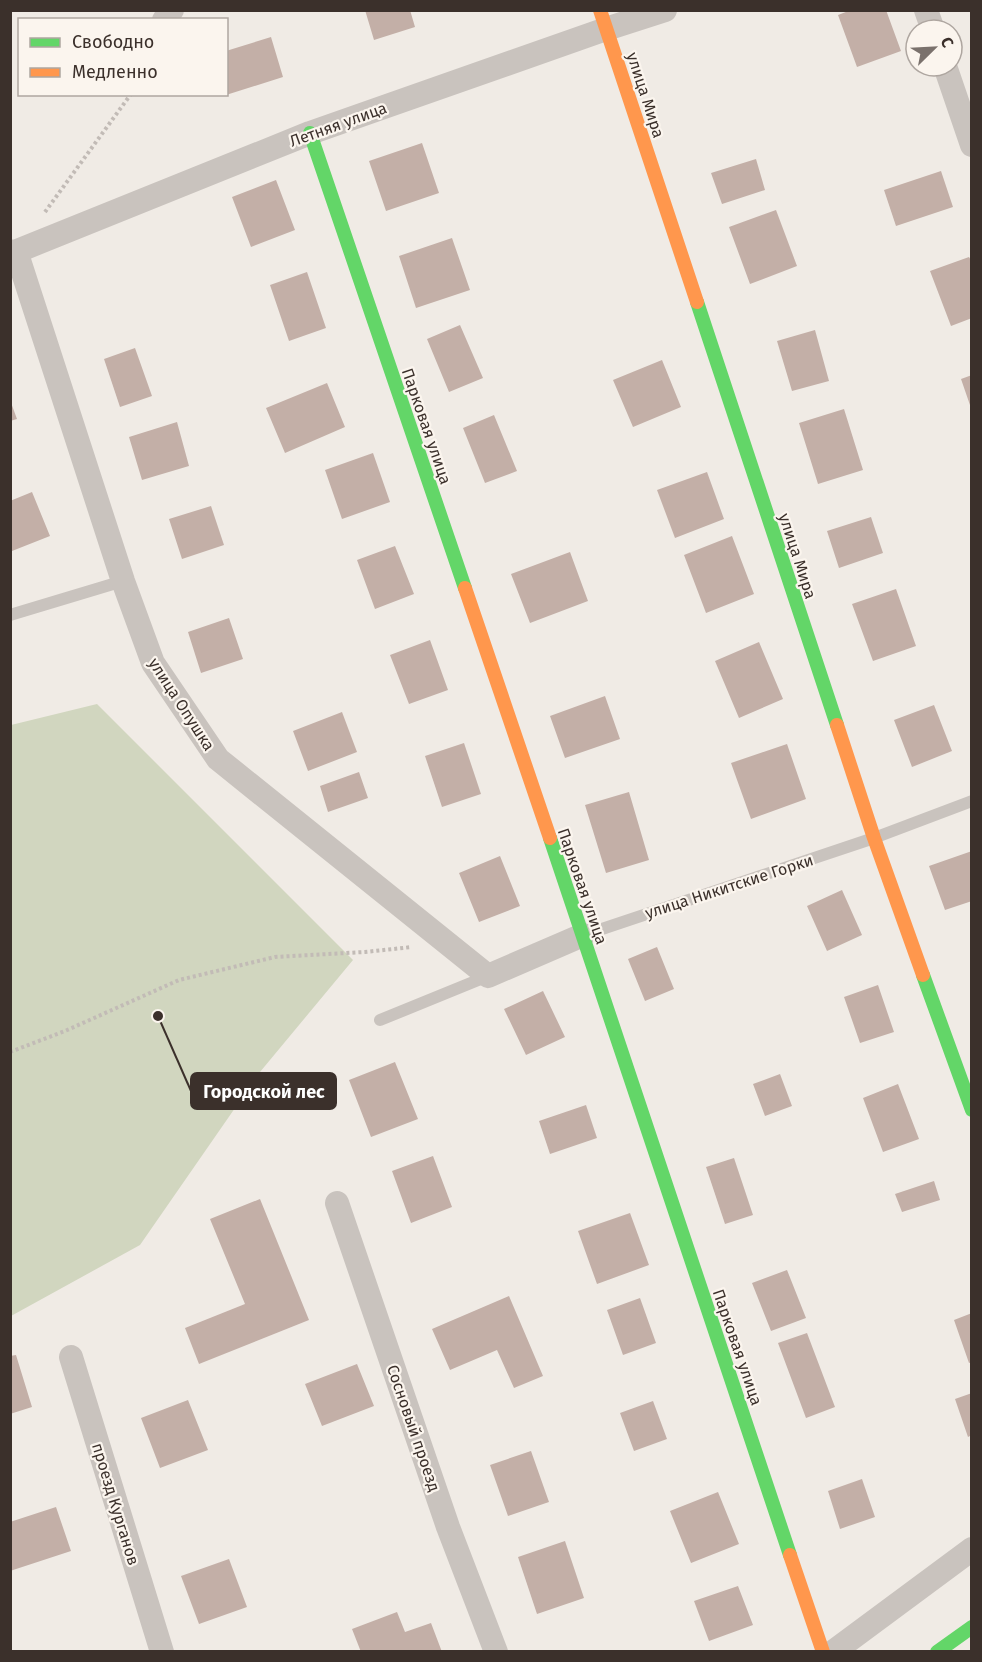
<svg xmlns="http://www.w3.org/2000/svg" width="982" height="1662" viewBox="0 0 982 1662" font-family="'Fira Sans',sans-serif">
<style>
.green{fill:#d1d6bf}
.building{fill:#c3afa7}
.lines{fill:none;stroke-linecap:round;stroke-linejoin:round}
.path{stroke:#c2bbb6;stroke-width:4;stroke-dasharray:3 3;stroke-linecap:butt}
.lane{stroke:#c9c3be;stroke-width:12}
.street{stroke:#c9c3be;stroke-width:24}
.fast{stroke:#63d668;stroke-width:14}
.slow{stroke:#ff974d;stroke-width:14}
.labels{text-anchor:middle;stroke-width:4.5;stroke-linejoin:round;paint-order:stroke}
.street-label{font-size:16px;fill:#3b302b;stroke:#fbf5ee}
.leader{fill:none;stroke:#3b302b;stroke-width:2}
.callout-dot{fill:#3b302b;stroke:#fbf5ee;stroke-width:2}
.callout{fill:#3b302b;stroke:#3b302b;stroke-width:2}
.callout-label{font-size:18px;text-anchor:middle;font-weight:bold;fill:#fff}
</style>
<rect width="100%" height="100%" fill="#f0ebe5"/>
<path class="green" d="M97 704 353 960 260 1072 140 1245 11 1316V725Z"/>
<path class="building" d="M365 10H410L415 27 374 40Z
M851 10H886L901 51 857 67 838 15Z
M271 37 283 77 226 95V51Z
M422 143 439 193 386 211 369 161Z
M756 159 765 190 722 204 711 173Z
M941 171 953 207 896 226 884 190Z
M276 180 295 230 251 247 232 197Z
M776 210 797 266 750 284 729 227Z
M452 238 470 290 416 308 399 256Z
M969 257 972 262V318L951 326 930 271Z
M307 272 326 328 289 341 270 285Z
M460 325 483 378 449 392 427 339Z
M815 330 829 381 792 391 777 341Z
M135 348 152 396 120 407 104 359Z
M662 360 681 407 633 427 613 380Z
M972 375V408H971L961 379Z
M327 383 345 427 285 453 266 408Z
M10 400 17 419 10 421Z
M844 409 863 470 818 484 799 423Z
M494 415 517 471 485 483 463 428Z
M177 422 189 466 142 480 129 437Z
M373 453 390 502 342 519 325 470Z
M707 472 724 519 675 538 657 490Z
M32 492 50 536 12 551 10 546V501Z
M211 506 224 545 182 559 169 519Z
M871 517 883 553 839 568 827 531Z
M732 536 754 594 706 613 684 555Z
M395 546 414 594 375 609 357 560Z
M570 552 588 601 530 623 511 574Z
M896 589 916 646 873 661 852 604Z
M229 618 243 659 201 673 188 632Z
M430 640 448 690 409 704 390 655Z
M759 642 783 699 739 718 715 661Z
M605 696 620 739 565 758 550 716Z
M934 705 952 751 912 767 894 720Z
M342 712 357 752 308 771 293 731Z
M464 743 481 794 442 807 425 756Z
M787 744 806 799 751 819 731 763Z
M359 772 368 798 328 812 320 786Z
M629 792 649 860 606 873 585 805Z
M972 851V901L945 910 929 866Z
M500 856 520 906 479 922 459 873Z
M842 890 862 935 827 951 807 906Z
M657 947 674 989 645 1001 628 959Z
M878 985 894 1032 860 1043 844 997Z
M543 991 565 1037 526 1055 504 1009Z
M395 1062 418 1119 371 1137 349 1080Z
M780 1074 792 1106 765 1116 753 1084Z
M898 1084 919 1139 883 1152 863 1098Z
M586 1105 597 1138 550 1154 539 1121Z
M433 1156 452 1207 411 1223 392 1171Z
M734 1158 753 1215 725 1224 706 1167Z
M934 1181 940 1200 902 1212 895 1194Z
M260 1199 309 1320 199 1364 185 1328 245 1304 210 1219Z
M630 1213 649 1265 597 1284 578 1231Z
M787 1270 806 1318 771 1331 752 1283Z
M509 1296 543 1376 514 1388 497 1350 450 1370 432 1329Z
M640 1298 656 1343 623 1355 607 1310Z
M972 1313V1362L969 1363 954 1320Z
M807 1333 835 1407 806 1418 778 1343Z
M16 1355 32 1407 10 1414V1356Z
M357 1364 374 1406 322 1426 305 1384Z
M972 1393V1435L968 1437 955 1399Z
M188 1400 208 1450 160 1468 141 1418Z
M653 1401 667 1439 634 1451 620 1413Z
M531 1451 549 1502 508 1516 490 1465Z
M862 1479 875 1517 840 1529 828 1491Z
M718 1492 739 1544 691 1563 670 1511Z
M56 1507 71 1551 10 1571V1522Z
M565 1541 584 1598 537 1614 518 1557Z
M229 1559 247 1607 199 1624 181 1576Z
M738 1586 753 1625 709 1641 694 1601Z
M397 1612 405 1632 431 1623 442 1652H361L352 1629Z"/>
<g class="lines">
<path class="path" d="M45 212 131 94
M10 1052 65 1031 179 980 275 957 365 952 412 947"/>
<path class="lane" d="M10 615 123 581
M584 935 874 838 972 801
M380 1020 488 976"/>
<path class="street" d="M926 10 933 30
M164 20 172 10
M945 66 972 145
M16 251 123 581 153 663 218 759 488 976 583 935
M10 254 310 133 606 29 665 10
M337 1203 448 1527 496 1652
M71 1357 162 1652
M833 1652 972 1549"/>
<path class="fast" d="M310 133 465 588
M697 302 837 725
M550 838 790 1555
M923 975 972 1110
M937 1652 972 1627"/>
<path class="slow" d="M600 10 697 302
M465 588 550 838
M837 725 874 838 923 975
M790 1555 823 1652"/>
</g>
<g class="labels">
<g class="street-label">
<text transform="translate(646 95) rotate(72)" y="6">улица Мира</text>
<text transform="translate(338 124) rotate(-20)" y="6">Летняя улица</text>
<text transform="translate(427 426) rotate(71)" y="6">Парковая улица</text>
<text transform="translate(798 556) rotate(72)" y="6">улица Мира</text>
<text transform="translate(182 704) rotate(57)" y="6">улица Опушка</text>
<text transform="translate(583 886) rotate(71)" y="6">Парковая улица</text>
<text transform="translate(729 886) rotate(-18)" y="6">улица Никитские Горки</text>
<text transform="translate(738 1347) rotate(71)" y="6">Парковая улица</text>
<text transform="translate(414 1428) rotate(71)" y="6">Сосновый проезд</text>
<text transform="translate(116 1504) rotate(73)" y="6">проезд Курганов</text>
</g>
</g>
<path class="leader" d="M158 1016L191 1091"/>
<circle class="callout-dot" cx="158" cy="1016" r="6"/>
<rect class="callout" x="191" y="1073" width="145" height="36" rx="6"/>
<g class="callout-label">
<text x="264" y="1098">Городской лес</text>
</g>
<rect width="982" height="1662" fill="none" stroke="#3b302b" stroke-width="24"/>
<rect x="18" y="18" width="210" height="78" fill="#fbf5ee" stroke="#aea6a0" stroke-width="1.5"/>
<rect x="30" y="38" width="30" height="9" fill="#63d668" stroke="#aea6a0" stroke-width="1.5"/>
<text x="72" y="48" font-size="18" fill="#3b302b">Свободно</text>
<rect x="30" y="68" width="30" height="9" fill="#ff974d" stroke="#aea6a0" stroke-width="1.5"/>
<text x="72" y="78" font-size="18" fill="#3b302b">Медленно</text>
<g transform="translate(934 48) rotate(66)"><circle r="28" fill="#fbf5ee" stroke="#aea6a0" stroke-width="1.5"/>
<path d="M0-4.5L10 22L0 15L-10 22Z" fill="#7a716c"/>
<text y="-9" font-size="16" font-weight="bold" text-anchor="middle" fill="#3b302b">С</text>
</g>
</svg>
